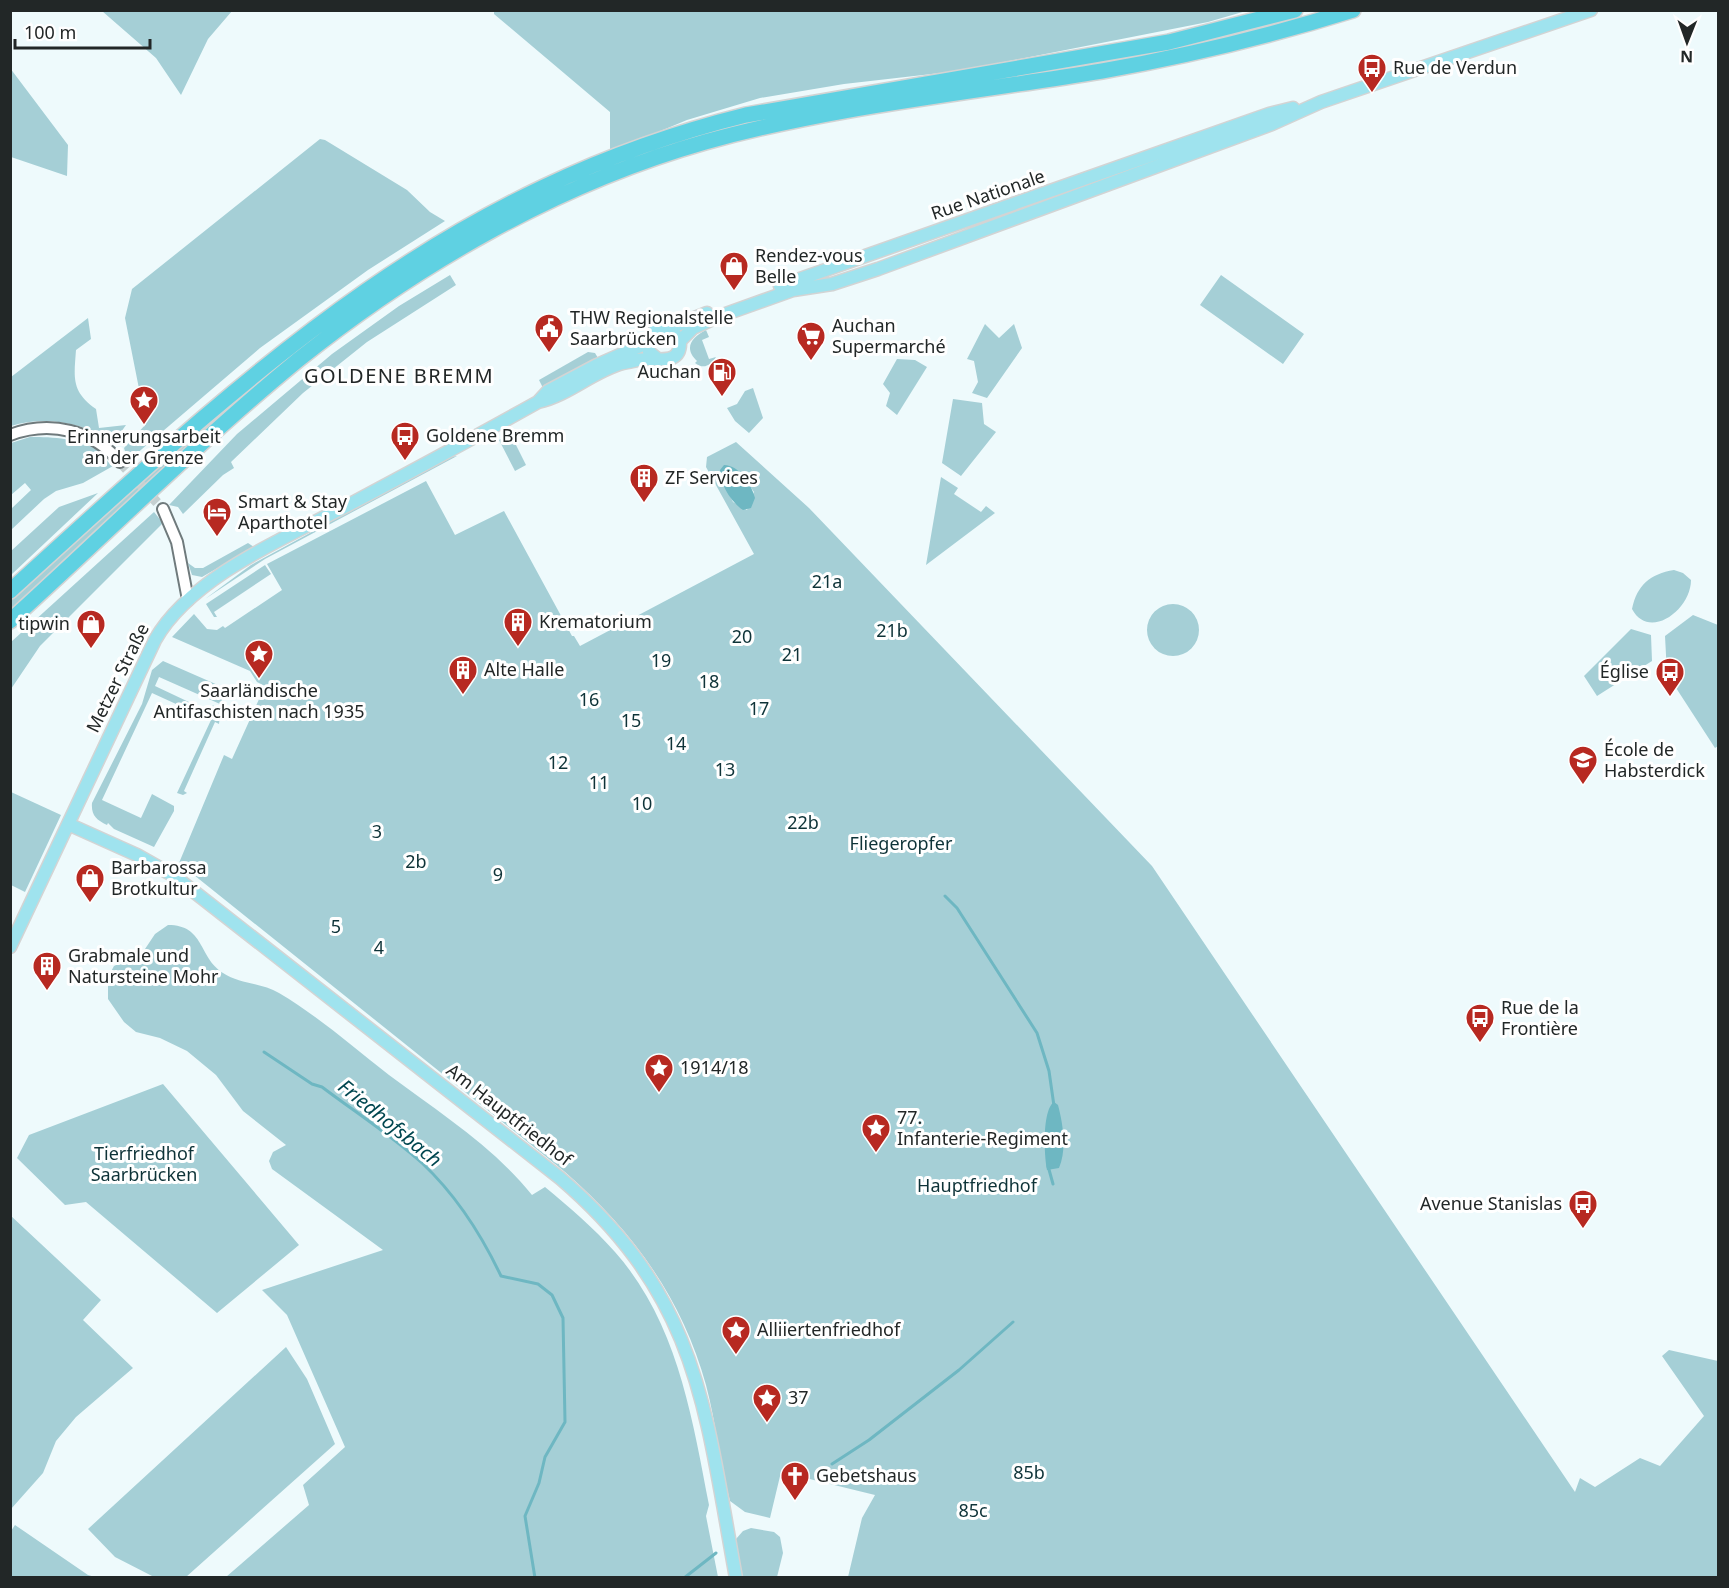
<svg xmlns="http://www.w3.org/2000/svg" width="1729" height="1588" viewBox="0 0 1729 1588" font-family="'Noto Sans',sans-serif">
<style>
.green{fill:#a5cfd6;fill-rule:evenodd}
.water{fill:#6eb7c2}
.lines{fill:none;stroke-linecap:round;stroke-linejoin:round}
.stream{stroke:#6eb7c2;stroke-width:3}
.minor-tunnel{stroke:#c5d0d1;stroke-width:10;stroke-dasharray:10 5;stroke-linecap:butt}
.minor-casing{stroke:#6f7a7c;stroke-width:14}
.major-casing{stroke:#d3d4d4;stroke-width:15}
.highway-casing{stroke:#d3d4d4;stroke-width:18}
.minor{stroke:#fff;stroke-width:10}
.major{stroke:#9fe3ee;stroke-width:12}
.highway{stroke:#5fd1e2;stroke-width:15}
.labels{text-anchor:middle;stroke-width:6;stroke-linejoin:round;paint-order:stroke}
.poi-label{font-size:18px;fill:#222727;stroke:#fff;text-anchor:start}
.street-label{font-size:18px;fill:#222727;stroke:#fff}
.park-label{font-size:18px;fill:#0e3338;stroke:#fff}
.neighbourhood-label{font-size:20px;letter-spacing:1.5px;fill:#222727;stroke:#fff}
.water-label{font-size:20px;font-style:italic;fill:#004750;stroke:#fff}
</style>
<rect width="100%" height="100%" fill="#eefafc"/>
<path class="green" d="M102 11H232L208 39 181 95 156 58Z
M494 11H1246L1208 22 958 71 844 84 760 98 687 120 610 152V112L494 14Z
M10 68 68 145 67 176 11 157Z
M320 139 325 140 407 190 430 212 445 221 368 270 260 348 135 455 127 458 124 448 146 424 125 318 132 289Z
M450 275 456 285 367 342 303 393 231 462 234 468 223 475 183 514 178 507 169 505 237 434 332 354 399 306Z
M1221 275 1304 334 1283 364 1200 305Z
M361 299 168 463 11 611V599L164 459 262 375Z
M88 318 91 339 76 350C74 378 71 391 96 409L99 428 126 425 114 442C83 423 46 415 11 426V377Z
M985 324 999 338 1014 324 1022 348 987 398 972 393 978 382 974 361 967 359Z
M706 330 709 337 702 340 709 359 716 357C711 365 704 370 695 363L697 361C683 348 692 337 706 330Z
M588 352 595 353 598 358 543 388 539 380Z
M897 359 915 360 927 367 897 415 886 406 890 393 883 384Z
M753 388 763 418 749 433 735 421 727 408 737 404 745 391Z
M953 399 982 403 984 424 996 432 961 476 942 463Z
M516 430 521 437 514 441 526 465 515 471 499 440Z
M30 437C54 437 78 438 99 451 108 457 104 460 113 466L83 483 56 491 44 499 11 530V509L31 490 25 483 11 495V443Z
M736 442 809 508 1152 866 1575 1492 1580 1478 1595 1487 1640 1458 1660 1466 1704 1416 1662 1356 1669 1350 1718 1361V1577H848L862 1518 875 1495 781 1472 770 1518 745 1512 730 1501C720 1463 716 1423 706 1385 682 1298 632 1230 565 1172L179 863 224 755 232 759 265 686 257 682 250 671 172 637 194 614 207 629 217 630 223 626 225 628 282 590 267 564 426 481 455 535 504 511 572 636H574L580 646 754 554 706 467 707 457ZM741 473 754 492 747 510 733 502 720 475Z
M457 456 265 559 205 599 251 565 450 457Z
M941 477 958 488 954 494 981 512 986 506 995 513 926 565Z
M98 493 11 575V551L59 507Z
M154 512 163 523 40 646 11 689V642Z
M248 543 254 547 202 577 192 575 188 563 195 568H203Z
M265 565 271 574 214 612 217 617H214L206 604Z
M1674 570 1683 573 1691 580C1691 610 1649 641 1632 609 1637 585 1650 574 1674 570Z
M1147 630a26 26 0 1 1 52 0a26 26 0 1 1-52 0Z
M1693 615 1718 625V746L1715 748 1667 674 1665 636Z
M1631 629 1651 635 1652 661 1597 696 1584 676Z
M163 661 227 689 220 704 159 677 155 686 210 712 213 705 220 715 219 724 215 722 184 791 187 793 183 795 177 793 211 720 152 693 102 800 141 818 152 794 174 806V811L154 847 114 829 108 823 107 825C96 820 91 815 92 803L142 704 152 670Z
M11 792 61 815 25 892 11 885Z
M168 925C205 925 198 957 223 973 240 984 262 983 279 993 318 1016 353 1047 389 1075 437 1111 494 1147 532 1195L545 1187C569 1207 594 1228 615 1252 677 1322 692 1416 709 1505L706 1516 718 1577H226L309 1505 303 1485 345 1447 287 1315 262 1290 383 1250 272 1169 269 1161 273 1152 286 1145 243 1111 216 1075 187 1051 160 1038 136 1032 124 1022 108 999V977L114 966 143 952 155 934Z
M163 1084 299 1245 217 1313 86 1202 65 1205 17 1158 29 1135Z
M10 1215 101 1300 83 1320 133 1368 76 1417 56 1441 43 1473 11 1509Z
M286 1347 307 1379 335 1444 186 1577H154L115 1557 88 1529Z
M15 1525 88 1575 95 1577H11V1531Z
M751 1528 774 1532 780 1537 783 1553 777 1577H741L736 1539 743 1531Z"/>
<path class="water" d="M724 465C739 465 752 485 755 498L751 508 743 510C731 502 720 484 720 470Z
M1054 1102 1058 1105C1063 1124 1067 1149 1059 1168L1047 1170C1044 1156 1042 1110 1054 1102Z"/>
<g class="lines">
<path class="stream" d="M945 896 957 908 1037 1033 1049 1071 1054 1106
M264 1052 312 1084 322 1087C355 1112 391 1135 422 1163 455 1194 482 1236 501 1276L538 1284 552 1295 563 1318 565 1422 545 1457 539 1483 525 1516 535 1578
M1048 1166 1053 1184
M832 1464 869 1440 959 1370 1013 1322
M684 1578 716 1553"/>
<path class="minor-tunnel" d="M120 462 163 509"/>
<g class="minor-casing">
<path id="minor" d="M10 435C50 420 93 430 120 462
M163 509 177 542 188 600"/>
</g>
<g class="major-casing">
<path id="major" d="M780 286 1269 114 1293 108
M670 328 707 313
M680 341 693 328 720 316 793 290 832 284 878 269 1272 124 1321 102 1591 10
M538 402 548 391 597 365 647 343
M68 824 137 855 174 876 560 1178C699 1297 705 1408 736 1578
M10 947 155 640C192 575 290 536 354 502 416 469 477 436 538 402 569 395 593 371 623 363 631 362 639 359 646 359 662 359 681 364 680 341L670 328 656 329 648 340 649 352 659 360"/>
</g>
<g class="highway-casing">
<path id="highway" d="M10 591C238 384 437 191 746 115L1169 42 1295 10
M10 621C106 534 198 442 298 360 418 264 557 184 705 142 834 106 969 93 1102 71 1187 56 1270 36 1353 10"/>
</g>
<use href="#minor" class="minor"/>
<use href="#major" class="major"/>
<use href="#highway" class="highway"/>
</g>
<defs>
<g id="bus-pin" transform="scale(1.5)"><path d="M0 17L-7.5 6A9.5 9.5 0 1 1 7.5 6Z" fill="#b72921" stroke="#fff"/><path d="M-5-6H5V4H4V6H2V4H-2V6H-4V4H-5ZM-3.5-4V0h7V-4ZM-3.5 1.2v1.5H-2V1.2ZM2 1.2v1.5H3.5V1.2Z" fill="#fff"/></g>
<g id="shop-pin" transform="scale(1.5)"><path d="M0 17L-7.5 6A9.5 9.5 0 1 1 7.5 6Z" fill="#b72921" stroke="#fff"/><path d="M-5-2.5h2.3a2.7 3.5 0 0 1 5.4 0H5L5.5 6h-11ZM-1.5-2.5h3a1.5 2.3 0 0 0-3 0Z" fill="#fff"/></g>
<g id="civic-pin" transform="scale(1.5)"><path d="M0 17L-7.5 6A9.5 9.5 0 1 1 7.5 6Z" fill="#b72921" stroke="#fff"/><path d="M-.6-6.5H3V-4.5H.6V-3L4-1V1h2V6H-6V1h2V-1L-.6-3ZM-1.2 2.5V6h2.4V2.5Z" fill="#fff"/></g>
<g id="supermarket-pin" transform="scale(1.5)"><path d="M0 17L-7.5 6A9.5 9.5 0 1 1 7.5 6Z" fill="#b72921" stroke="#fff"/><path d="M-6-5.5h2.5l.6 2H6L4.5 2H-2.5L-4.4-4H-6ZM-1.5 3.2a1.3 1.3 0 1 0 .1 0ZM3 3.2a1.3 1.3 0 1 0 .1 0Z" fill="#fff"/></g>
<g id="fuel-pin" transform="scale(1.5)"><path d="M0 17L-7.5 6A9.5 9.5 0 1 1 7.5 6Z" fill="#b72921" stroke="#fff"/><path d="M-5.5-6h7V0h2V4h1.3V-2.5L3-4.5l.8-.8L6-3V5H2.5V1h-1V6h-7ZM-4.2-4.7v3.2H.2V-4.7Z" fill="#fff"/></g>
<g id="sight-pin" transform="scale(1.5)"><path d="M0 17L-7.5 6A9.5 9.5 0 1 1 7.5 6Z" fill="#b72921" stroke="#fff"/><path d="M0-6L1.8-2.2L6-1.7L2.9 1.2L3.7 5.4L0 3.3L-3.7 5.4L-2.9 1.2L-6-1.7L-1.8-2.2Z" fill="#fff"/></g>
<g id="building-pin" transform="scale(1.5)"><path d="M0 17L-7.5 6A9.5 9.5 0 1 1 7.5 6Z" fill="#b72921" stroke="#fff"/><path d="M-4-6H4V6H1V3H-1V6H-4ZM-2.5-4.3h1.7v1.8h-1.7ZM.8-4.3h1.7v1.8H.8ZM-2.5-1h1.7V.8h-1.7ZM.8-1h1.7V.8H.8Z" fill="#fff"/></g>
<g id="hotel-pin" transform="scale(1.5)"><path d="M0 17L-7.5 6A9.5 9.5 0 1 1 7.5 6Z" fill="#b72921" stroke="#fff"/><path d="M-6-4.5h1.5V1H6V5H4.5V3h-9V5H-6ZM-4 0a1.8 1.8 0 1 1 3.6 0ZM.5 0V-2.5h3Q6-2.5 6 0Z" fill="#fff"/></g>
<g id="school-pin" transform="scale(1.5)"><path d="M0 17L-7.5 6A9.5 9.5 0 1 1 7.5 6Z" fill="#b72921" stroke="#fff"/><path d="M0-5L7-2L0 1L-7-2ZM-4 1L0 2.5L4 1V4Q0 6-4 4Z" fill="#fff"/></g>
<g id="church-pin" transform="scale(1.5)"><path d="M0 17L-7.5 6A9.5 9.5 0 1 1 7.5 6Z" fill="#b72921" stroke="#fff"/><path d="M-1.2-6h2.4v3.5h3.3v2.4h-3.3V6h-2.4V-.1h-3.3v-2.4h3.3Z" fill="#fff"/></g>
</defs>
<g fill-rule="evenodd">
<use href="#bus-pin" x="1372" y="68"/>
<use href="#shop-pin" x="734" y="266"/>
<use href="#civic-pin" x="549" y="328"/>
<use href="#supermarket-pin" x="811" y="336"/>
<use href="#fuel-pin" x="722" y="372"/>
<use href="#sight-pin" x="144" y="400"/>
<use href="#bus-pin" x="405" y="436"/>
<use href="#building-pin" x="644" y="478"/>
<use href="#hotel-pin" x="217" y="512"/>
<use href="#building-pin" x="518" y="622"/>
<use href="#shop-pin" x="91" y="624"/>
<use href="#sight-pin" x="259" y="654"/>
<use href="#building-pin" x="463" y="670"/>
<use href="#bus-pin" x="1670" y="672"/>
<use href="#school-pin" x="1583" y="760"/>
<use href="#shop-pin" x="90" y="878"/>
<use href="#building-pin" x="47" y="966"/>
<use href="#bus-pin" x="1480" y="1018"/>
<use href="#sight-pin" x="659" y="1068"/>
<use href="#sight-pin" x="876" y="1128"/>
<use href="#bus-pin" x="1583" y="1204"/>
<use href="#sight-pin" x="736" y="1330"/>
<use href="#sight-pin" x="767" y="1398"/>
<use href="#church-pin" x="795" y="1476"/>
</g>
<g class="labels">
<g class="poi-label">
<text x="1393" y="74">Rue de Verdun</text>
<text x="755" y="262">Rendez-vous<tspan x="755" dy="21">Belle</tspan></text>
<text x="570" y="324">THW Regionalstelle<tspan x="570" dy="21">Saarbrücken</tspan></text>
<text x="832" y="332">Auchan<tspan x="832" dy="21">Supermarché</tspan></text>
<text x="701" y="378" text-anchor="end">Auchan</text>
<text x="426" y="442">Goldene Bremm</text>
<text x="144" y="443" text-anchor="middle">Erinnerungsarbeit<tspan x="144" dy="21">an der Grenze</tspan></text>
<text x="665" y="484">ZF Services</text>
<text x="238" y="508">Smart &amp; Stay<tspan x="238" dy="21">Aparthotel</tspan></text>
<text x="539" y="628">Krematorium</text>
<text x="70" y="630" text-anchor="end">tipwin</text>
<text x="484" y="676">Alte Halle</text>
<text x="1649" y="678" text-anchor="end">Église</text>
<text x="259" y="697" text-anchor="middle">Saarländische<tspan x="259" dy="21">Antifaschisten nach 1935</tspan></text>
<text x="1604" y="756">École de<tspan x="1604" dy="21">Habsterdick</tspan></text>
<text x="111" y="874">Barbarossa<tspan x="111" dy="21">Brotkultur</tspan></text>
<text x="68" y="962">Grabmale und<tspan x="68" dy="21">Natursteine Mohr</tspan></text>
<text x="1501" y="1014">Rue de la<tspan x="1501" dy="21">Frontière</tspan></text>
<text x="680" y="1074">1914/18</text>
<text x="897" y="1124">77.<tspan x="897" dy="21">Infanterie-Regiment</tspan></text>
<text x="1562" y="1210" text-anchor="end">Avenue Stanislas</text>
<text x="757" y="1336">Alliiertenfriedhof</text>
<text x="788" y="1404">37</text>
<text x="816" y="1482">Gebetshaus</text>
</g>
<g class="street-label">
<text transform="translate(988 195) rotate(-19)" y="6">Rue Nationale</text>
<text transform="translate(118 678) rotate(-64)" y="6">Metzer Straße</text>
<text transform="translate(509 1115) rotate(38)" y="6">Am Hauptfriedhof</text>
</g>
<g class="park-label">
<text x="827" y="588">21a</text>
<text x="892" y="637">21b</text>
<text x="742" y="643">20</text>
<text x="792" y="661">21</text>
<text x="661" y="667">19</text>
<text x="709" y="688">18</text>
<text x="589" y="706">16</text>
<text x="759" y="715">17</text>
<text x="631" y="727">15</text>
<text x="676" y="750">14</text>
<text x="558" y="769">12</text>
<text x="725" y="776">13</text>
<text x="599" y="789">11</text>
<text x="642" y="810">10</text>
<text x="803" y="829">22b</text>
<text x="377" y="838">3</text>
<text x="901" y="850">Fliegeropfer</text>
<text x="416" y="868">2b</text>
<text x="498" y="881">9</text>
<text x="336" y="933">5</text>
<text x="379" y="954">4</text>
<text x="144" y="1160">Tierfriedhof<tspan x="144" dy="21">Saarbrücken</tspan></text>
<text x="977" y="1192">Hauptfriedhof</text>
<text x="1029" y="1479">85b</text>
<text x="973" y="1517">85c</text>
</g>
<g class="neighbourhood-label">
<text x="399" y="383">GOLDENE BREMM</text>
</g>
<g class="water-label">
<text transform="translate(390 1123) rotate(39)" y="7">Friedhofsbach</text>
</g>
</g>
<rect width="1729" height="1588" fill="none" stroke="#222727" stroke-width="24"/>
<g transform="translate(1687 42) rotate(181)" stroke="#ffffff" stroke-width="4.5" paint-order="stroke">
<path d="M0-4.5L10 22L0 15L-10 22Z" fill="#222727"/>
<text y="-9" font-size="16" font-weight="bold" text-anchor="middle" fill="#222727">N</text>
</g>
<path d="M15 39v9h135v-9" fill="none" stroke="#222727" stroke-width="3"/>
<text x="24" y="39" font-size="18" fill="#222727" stroke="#ffffff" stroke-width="4.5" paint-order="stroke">100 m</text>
</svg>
